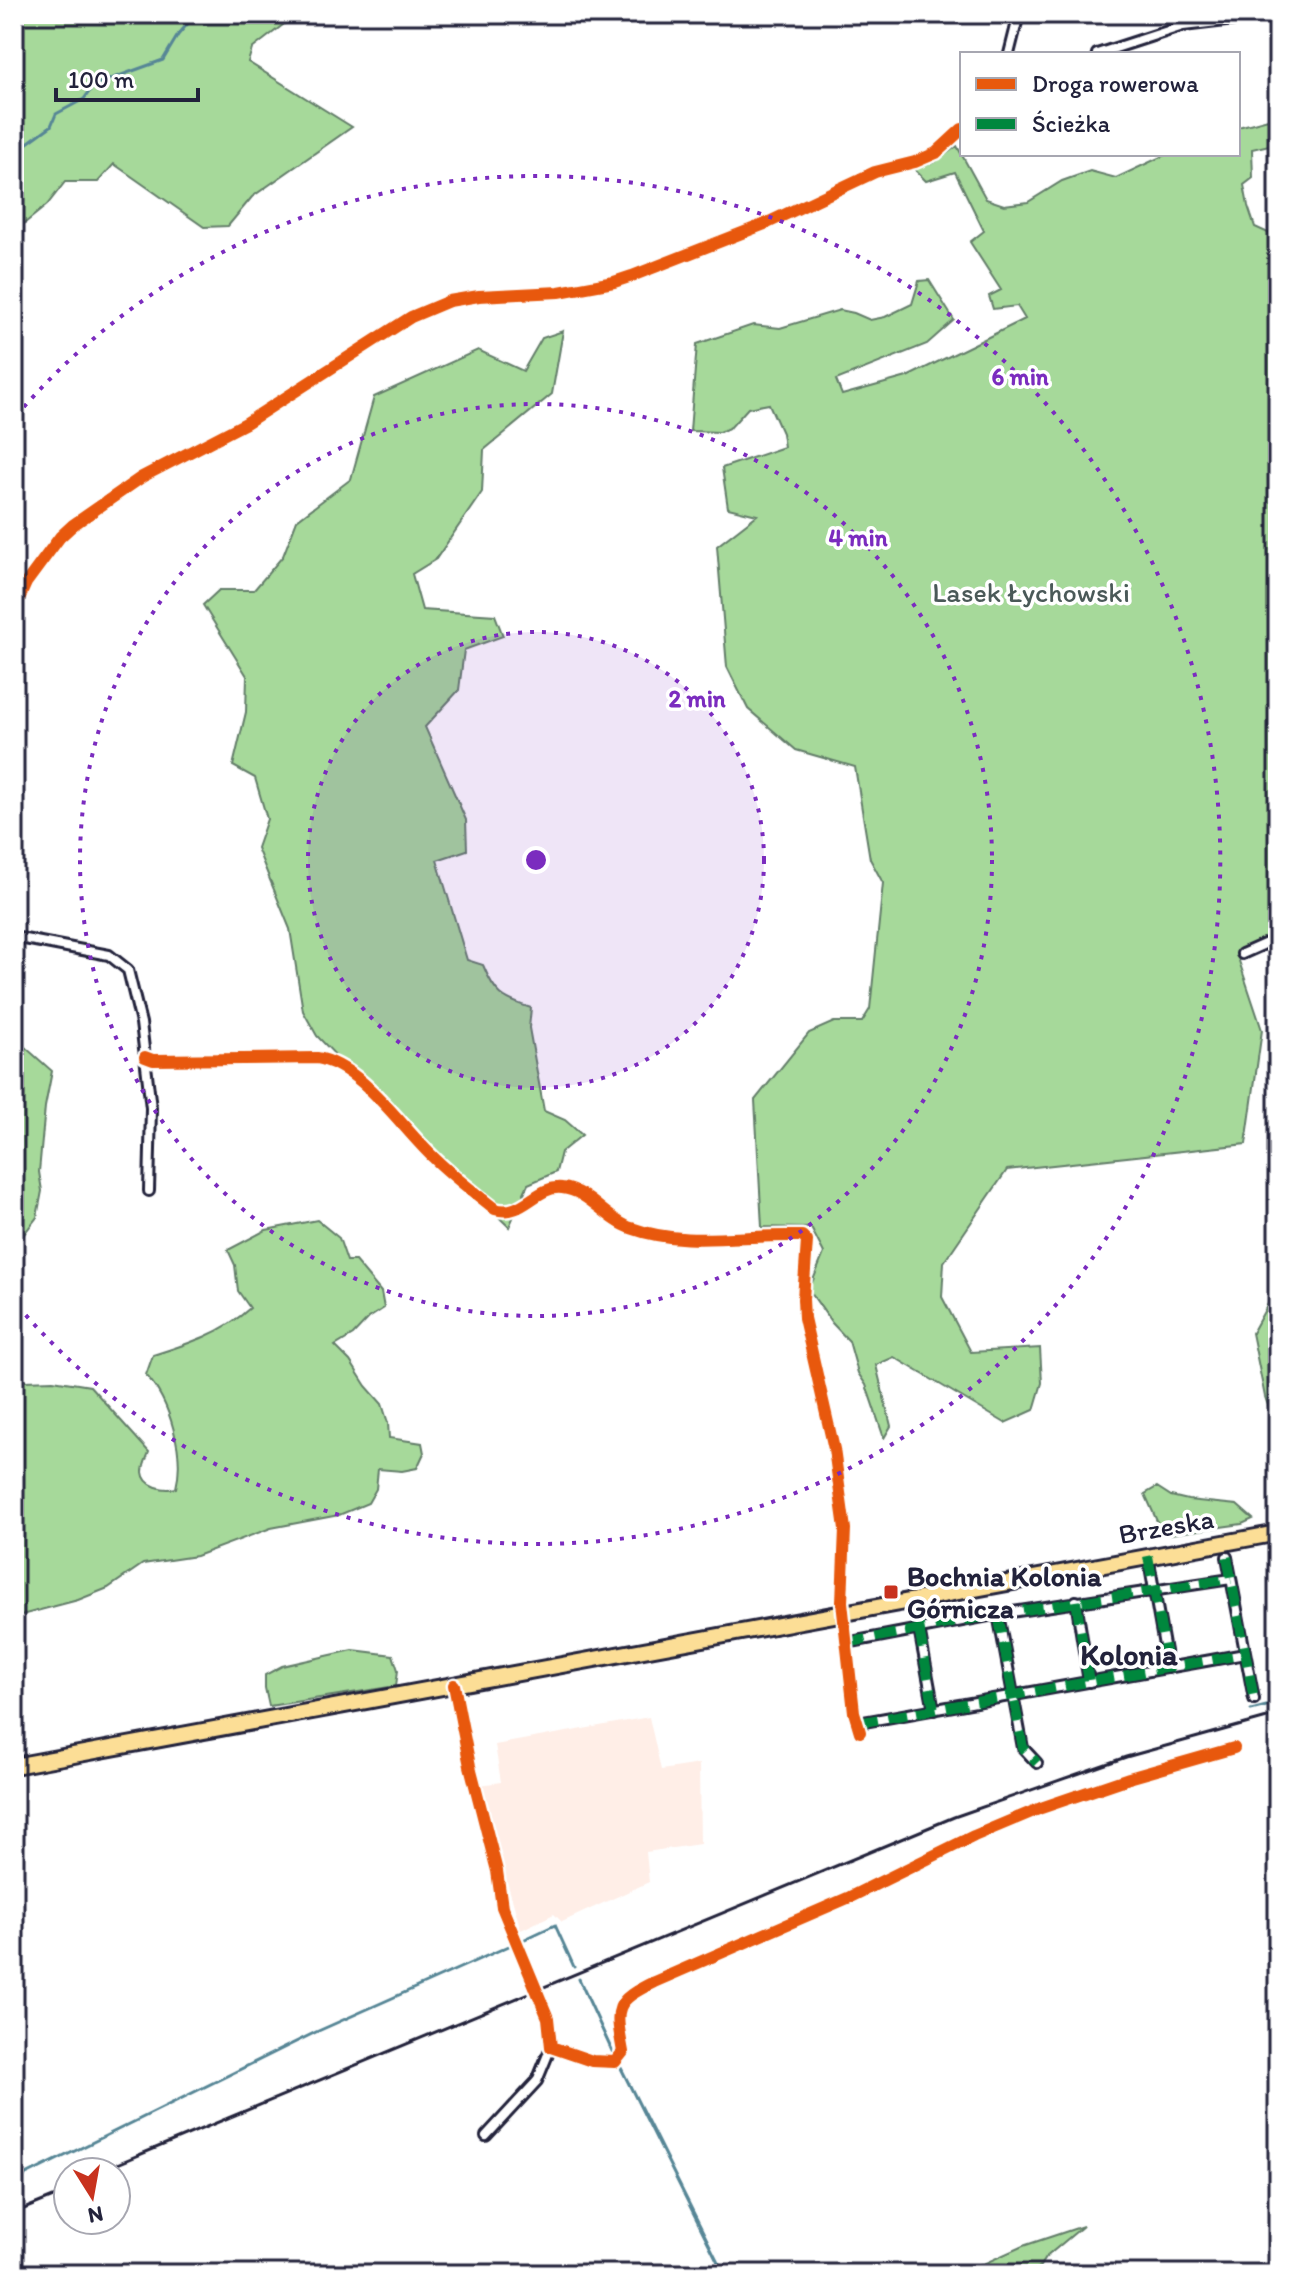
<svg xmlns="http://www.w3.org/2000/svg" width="1292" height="2288" viewBox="0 0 1292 2288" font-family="Itim,sans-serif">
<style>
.built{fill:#ffeee7}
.green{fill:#a6d99a;stroke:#647e6a;stroke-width:2}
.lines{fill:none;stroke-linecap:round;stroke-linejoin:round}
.stream{stroke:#568696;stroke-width:3}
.minor-casing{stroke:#22223b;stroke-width:14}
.primary-casing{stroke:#22223b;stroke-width:20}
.minor{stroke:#fff;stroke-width:8}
.primary{stroke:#fcde96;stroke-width:14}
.rail{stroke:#22223b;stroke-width:3}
.quiet{stroke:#00873e;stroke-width:10;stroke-dasharray:20 10;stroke-linecap:butt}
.cycleway-casing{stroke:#fff;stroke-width:17}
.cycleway{stroke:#e8590c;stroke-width:12}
.ring{fill:none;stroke:#7b2cbf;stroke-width:4;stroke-dasharray:4 8}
.poi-dot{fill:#c8321e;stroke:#fff;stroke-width:3}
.labels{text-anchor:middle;stroke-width:7;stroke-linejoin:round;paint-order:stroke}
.park-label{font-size:28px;fill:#4a5958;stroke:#fff}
.street-label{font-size:28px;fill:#22223b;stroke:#fff}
.poi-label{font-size:28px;font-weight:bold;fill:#22223b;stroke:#fff;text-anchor:start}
.neighbourhood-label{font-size:30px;font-weight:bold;fill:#22223b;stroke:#fff}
.centre{fill:#7b2cbf;stroke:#fff;stroke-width:4}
.ring-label{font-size:24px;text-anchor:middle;font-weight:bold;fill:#7b2cbf;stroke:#fff;stroke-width:7;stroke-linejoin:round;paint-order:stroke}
</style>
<rect width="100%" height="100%" fill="#fff"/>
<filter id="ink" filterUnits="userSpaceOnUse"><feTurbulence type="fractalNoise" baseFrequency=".0125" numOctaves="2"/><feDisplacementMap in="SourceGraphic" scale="16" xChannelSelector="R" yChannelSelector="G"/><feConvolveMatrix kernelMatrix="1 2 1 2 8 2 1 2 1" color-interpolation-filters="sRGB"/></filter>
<g filter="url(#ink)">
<path class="built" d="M649 1717 661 1770 699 1764 700 1844 646 1852 649 1882 562 1922 554 1914 521 1930 479 1785 501 1782 495 1745Z"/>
<path class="green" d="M14 14H297L252 49 248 62 352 127 252 197 228 226 204 227 114 164 98 182H65L47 205 14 232Z
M1268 119 1278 120V143L1252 149 1253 178 1244 185 1248 206 1255 227 1277 237 1278 242V928L1237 955 1262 1030 1246 1144 1007 1170 944 1262 942 1297 971 1352 1040 1348 1042 1383 1034 1410 1005 1423 894 1357 876 1365 891 1426 884 1438 866 1385 858 1373 849 1341 832 1323 809 1290 824 1253 811 1228 762 1227 755 1100 809 1033 834 1022H862L870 1009 883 883 870 859 855 767 796 750 748 709 727 667 717 546 757 515 728 508 722 468 784 447 782 433 769 404 748 408 731 427 720 432 690 431 697 344 753 325 780 328 840 310 854 313 870 320 885 317 912 304 919 281 929 280 954 320 927 344 836 380 842 395 907 377 1025 319 1017 306 993 309 989 296 1001 290 970 242 984 231 955 172 926 181 914 169 935 162 957 146 986 199 1004 205 1028 202 1062 181 1090 171 1116 178 1167 154H1238V127Z
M563 331 552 394 484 450 482 492 436 559 412 574 422 610 495 615 503 636 464 650 459 690 425 727 466 820 467 850 437 860 467 960 483 965C495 994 502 999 531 1008L529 1028 544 1111 565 1120 582 1135 561 1152 556 1172 528 1184 509 1227 387 1109 317 1036 303 1011 290 929 257 848 267 819 255 778 233 766 246 712 247 676 203 605 219 590H254L283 556 297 520 351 479 374 397 478 350 523 371 542 338Z
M14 1042 25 1047 52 1071 45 1107 39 1172 42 1191 37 1217 14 1247Z
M317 1220 339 1238 347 1261H355L381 1292 384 1308 369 1318 353 1335 335 1346 350 1361 366 1386 382 1404 388 1423 389 1438 422 1443 424 1453 417 1468 402 1471 378 1469 376 1489 368 1503 339 1515 271 1528 196 1556 143 1564 108 1588 78 1600 14 1617V1373L25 1381 53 1380 90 1386 149 1452C147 1458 143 1465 143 1472 144 1487 165 1491 176 1488 185 1454 170 1401 146 1375L153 1355C188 1344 223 1333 250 1308L238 1291 235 1265 228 1250 266 1230Z
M1278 1286V1433L1265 1397 1252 1333Z
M1157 1487 1171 1496 1188 1500 1237 1505 1253 1519 1242 1524 1163 1535 1145 1494Z
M353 1650 393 1655 398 1670 396 1686 269 1706 265 1688V1675L282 1666Z
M1083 2226 1045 2258 1035 2274H967L972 2269 1023 2246Z"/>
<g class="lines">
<path class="stream" d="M14 167 19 161 22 147 51 126 56 114 84 99 94 85 163 60 178 35 196 14
M1251 1710 1278 1703
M525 1939 555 1925 574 1967
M579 1979 613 2053
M621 2068 724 2274
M14 2181 316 2032 509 1946"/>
<g class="minor-casing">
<path id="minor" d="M1009 54 1019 14
M1097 54 1183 26 1278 15
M14 610 26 583 60 537 73 525 142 477 246 423 411 317 449 301 479 296 559 292 614 282 632 276 765 224 875 172 915 162 936 153 962 129
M14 937 109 955 128 970 141 1023 151 1108 149 1191
M1242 954 1278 938
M145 1057 153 1060 317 1058C361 1065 401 1127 433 1157 452 1176 474 1192 495 1209 523 1218 536 1185 562 1188 588 1190 607 1220 631 1228 683 1247 738 1235 791 1236H802L807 1241 803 1299 804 1318 834 1449 845 1529 842 1602 854 1712 860 1732
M1148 1556 1168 1668
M1227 1557 1254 1699
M1076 1601 1089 1682
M998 1614 1023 1748 1037 1763
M919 1629 934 1710
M846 1643 999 1614 1231 1579
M454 1685 470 1766 497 1871 502 1907 548 2018 551 2047 592 2061 615 2062 623 2052C615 2008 613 2002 654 1982L850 1897 974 1836 1041 1808 1129 1778 1234 1748
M858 1723 1245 1654
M486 2136 537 2081 551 2047"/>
</g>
<g class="primary-casing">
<path id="primary" d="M14 1766 1278 1533"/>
</g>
<use href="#minor" class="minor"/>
<use href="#primary" class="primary"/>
<path class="rail" d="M98 2172 954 1817 1126 1757 1278 1715
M14 2213 68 2191"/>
<path class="quiet" d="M1148 1556 1168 1668
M1227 1557 1254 1699
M1076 1601 1089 1682
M998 1614 1023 1748 1037 1763
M919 1629 934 1710
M846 1643 999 1614 1231 1579
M858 1723 1245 1654"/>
<g class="cycleway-casing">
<path id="cycleway" d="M14 610 26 583 60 537 73 525 142 477 246 423 411 317 449 301 479 296 559 292 614 282 632 276 765 224 875 172 915 162 936 153 962 129
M145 1057 153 1060 317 1058C361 1065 401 1127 433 1157 452 1176 474 1192 495 1209 523 1218 536 1185 562 1188 588 1190 607 1220 631 1228 683 1247 738 1235 791 1236H802L807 1241 803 1299 804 1318 834 1449 845 1529 842 1602 854 1712 860 1732
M454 1685 470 1766 497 1871 502 1907 548 2018 551 2047 592 2061 615 2062 623 2052C615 2008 613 2002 654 1982L850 1897 974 1836 1041 1808 1129 1778 1234 1748"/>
</g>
<use href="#cycleway" class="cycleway"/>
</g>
</g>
<circle cx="536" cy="860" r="228" fill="#7b2cbf" fill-opacity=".12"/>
<g class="ring">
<circle cx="536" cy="860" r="228"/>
<circle cx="536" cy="860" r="456"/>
<path d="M16 416A684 684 0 1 1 16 1304"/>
</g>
<rect class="poi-dot" x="883" y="1584" width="16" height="16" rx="4"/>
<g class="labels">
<g class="park-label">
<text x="1031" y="602">Lasek Łychowski</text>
</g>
<g class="street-label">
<text transform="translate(1166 1526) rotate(-10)" y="10">Brzeska</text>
</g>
<g class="poi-label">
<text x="907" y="1586">Bochnia Kolonia<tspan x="907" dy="32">Górnicza</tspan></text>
</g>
<g class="neighbourhood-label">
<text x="1129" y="1665">Kolonia</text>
</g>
</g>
<circle cx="536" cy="860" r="12" class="centre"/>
<g class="ring-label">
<text x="1020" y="385">6 min</text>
<text x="858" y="546">4 min</text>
<text x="697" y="707">2 min</text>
</g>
<rect width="1292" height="2288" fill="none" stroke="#fff" stroke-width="48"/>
<rect x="24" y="24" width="1244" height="2240" fill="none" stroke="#22223b" stroke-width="3" filter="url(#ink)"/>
<rect x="960" y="52" width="280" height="104" fill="#ffffff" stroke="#a7a7b1" stroke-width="2"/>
<rect x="976" y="78" width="40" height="12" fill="#e8590c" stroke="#a7a7b1" stroke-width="2"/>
<text x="1032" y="92" font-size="24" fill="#22223b">Droga rowerowa</text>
<rect x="976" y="118" width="40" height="12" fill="#00873e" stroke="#a7a7b1" stroke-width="2"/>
<text x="1032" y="132" font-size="24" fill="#22223b">Ścieżka</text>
<g transform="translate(92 2196) rotate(169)"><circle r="38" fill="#ffffff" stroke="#a7a7b1" stroke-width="2"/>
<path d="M0-6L14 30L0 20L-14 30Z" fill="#c8321e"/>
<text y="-12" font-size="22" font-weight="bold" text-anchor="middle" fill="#22223b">N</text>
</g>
<path d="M56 88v12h142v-12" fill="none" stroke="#22223b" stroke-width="4"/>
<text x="68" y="88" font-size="24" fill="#22223b" stroke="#ffffff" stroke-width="6" paint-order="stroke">100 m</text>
</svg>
